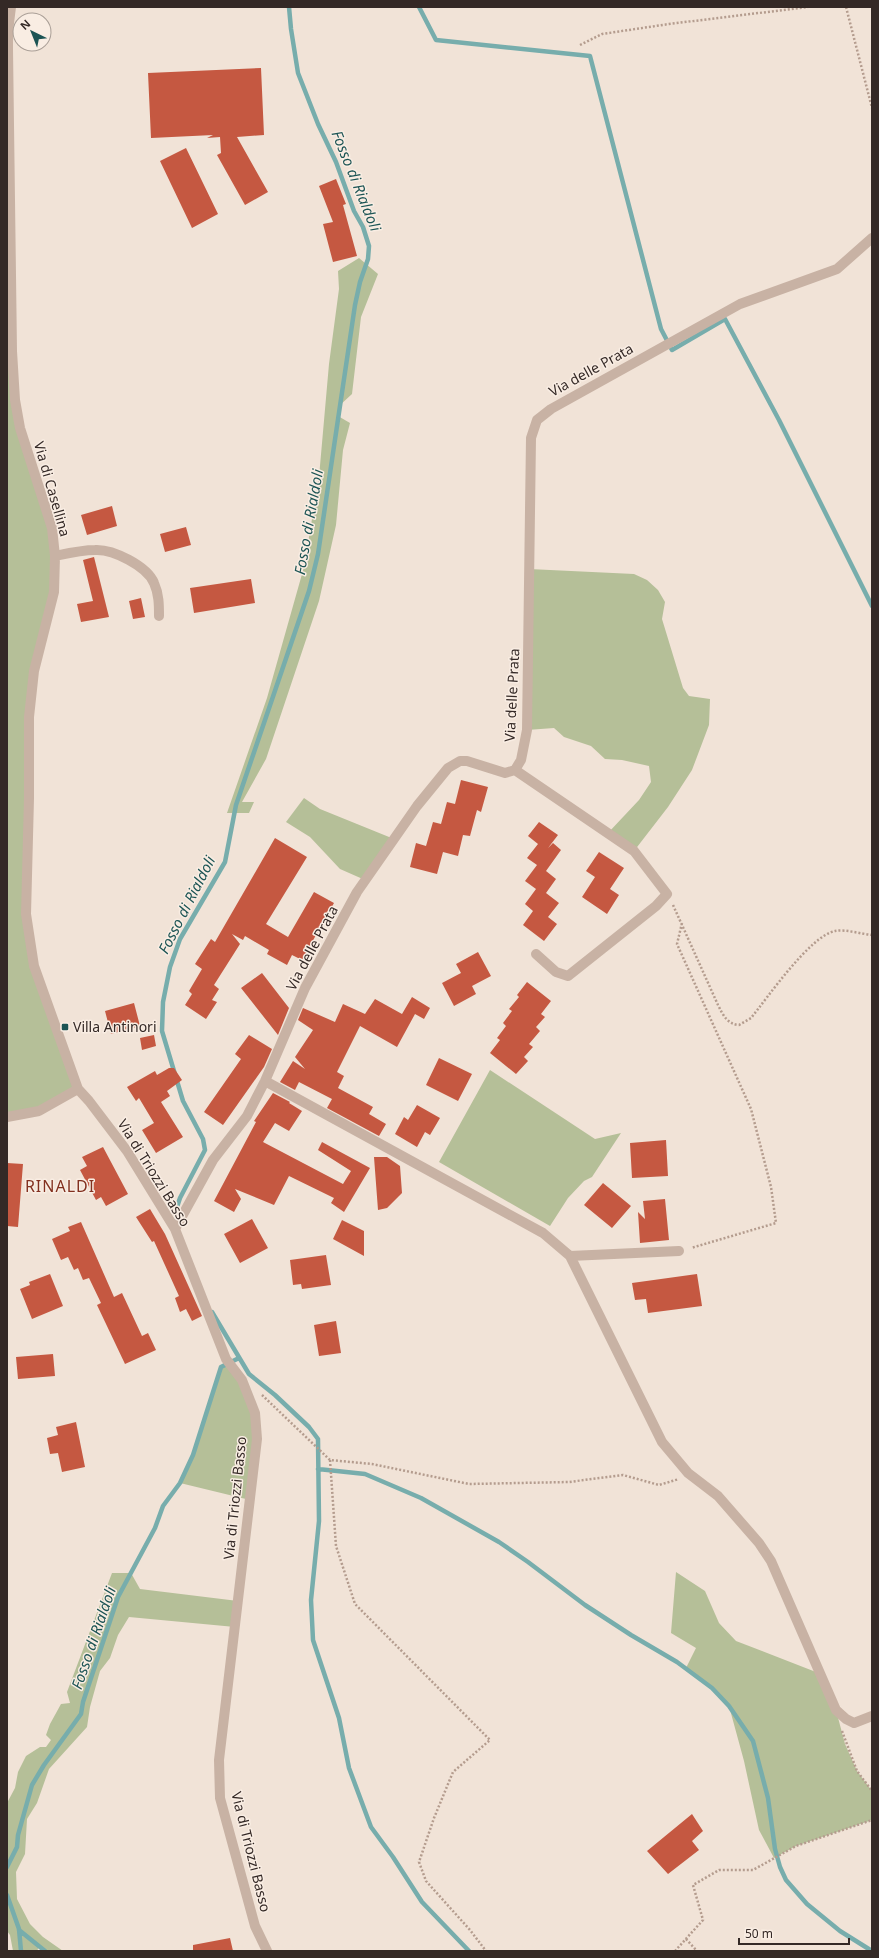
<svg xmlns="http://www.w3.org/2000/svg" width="879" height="1958" viewBox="0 0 879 1958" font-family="'Noto Sans',sans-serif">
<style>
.green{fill:#b5bf98}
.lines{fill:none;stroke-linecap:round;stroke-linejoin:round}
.stream{stroke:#77adac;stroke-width:4.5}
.building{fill:#c55841}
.path{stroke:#b49c8e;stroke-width:2.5;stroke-dasharray:2 2;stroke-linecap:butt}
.minor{stroke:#c8b2a4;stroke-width:10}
.poi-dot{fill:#1c5454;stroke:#f9ede3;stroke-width:1.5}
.labels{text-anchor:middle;stroke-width:3;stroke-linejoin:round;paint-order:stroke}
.street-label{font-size:14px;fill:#342926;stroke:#f9ede3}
.poi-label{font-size:14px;fill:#342926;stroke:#f9ede3;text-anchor:start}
.water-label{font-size:15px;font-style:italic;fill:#1c5454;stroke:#f9ede3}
.quarter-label{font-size:16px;letter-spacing:1px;fill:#82301f;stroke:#f9ede3}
</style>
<rect width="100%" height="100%" fill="#f1e3d7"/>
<path class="green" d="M7 253 15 401 52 528 54 592 34 671 26 914 34 966 78 1089 39 1111 7 1117Z
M359 258 378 274 361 317 352 394 339 406 338 416 350 423 343 450 336 525 319 601 266 759 242 802H254L249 813H227L267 698 304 567 319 477 329 364 339 289 338 271Z
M529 569 634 574 647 580 658 590 665 602 662 619 683 688 689 696 710 699 709 725 692 770 668 807 634 851 608 833 639 800 651 782 649 766 622 760 605 759 591 746 564 737 554 728 527 730Z
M304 798 320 809 394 839 365 880 340 869 310 837 286 822Z
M490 1070 595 1139 621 1133 592 1177 584 1181 568 1198 550 1226 439 1162Z
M226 1359 255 1413 250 1500 180 1483 200 1436 221 1367Z
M676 1572 705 1591 719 1623 736 1641 821 1674 836 1710 845 1744 857 1771 872 1791V1820L796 1846 774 1858 759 1830 744 1761 729 1706 712 1688 686 1668 696 1648 671 1633Z
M112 1573H131L140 1589 238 1601 235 1627 129 1617 118 1635 110 1658 100 1671 90 1707 87 1727 49 1769 37 1803 27 1819 25 1854 16 1872 17 1899 30 1924 43 1937 63 1951H45L39 1947 37 1951H13L10 1935 7 1931V1803L15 1788 18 1772 26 1756 40 1747H46L51 1740 46 1735 50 1724 61 1704 70 1703 67 1692Z"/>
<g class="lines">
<path class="stream" d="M419 7 436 40 590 56 661 329 672 350 725 319 779 420 872 606
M177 1221V1207L180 1198 205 1150 203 1139 183 1101 162 1031 163 1002 170 967 180 939 225 862 236 805 309 591 318 554 355 305 360 282 368 259 369 246 363 227 354 211 336 162 318 124 298 73 291 29 289 7
M212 1312 249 1374 275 1395 309 1427 318 1439 319 1521 311 1600 313 1640 339 1718 349 1768 371 1827 393 1857 422 1902 469 1951
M318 1469 365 1474 421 1498 499 1542 528 1562 585 1605 631 1635 677 1662 712 1688 729 1706 753 1741 768 1798 775 1849 780 1867 786 1880 807 1904 840 1931 872 1951
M7 1867 17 1847 18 1835 32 1785 44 1765 81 1714 83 1702 118 1597 155 1528 163 1506 180 1483 193 1455 221 1367 239 1358
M7 1895 19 1929 21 1951
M19 1930 45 1951"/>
</g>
<path class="building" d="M261 68 264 135 237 137 268 192 245 205 217 155 221 153 220 137 207 138 213 135 151 138 148 73Z
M186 148 218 214 192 228 160 161Z
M336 179 346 204 343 205 357 256 333 262 323 224 333 222 319 186Z
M112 506 117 526 87 535 81 515Z
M186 527 191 545 165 552 160 534Z
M94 557 109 617 81 622 77 604 93 601 83 560Z
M251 579 255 603 194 613 190 588Z
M141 598 145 617 133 619 129 601Z
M461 780 488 787 481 812 477 810 470 836 463 835 458 856 443 852 437 874 410 867 416 843 426 846 433 822 441 824 447 802 455 804Z
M539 822 558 835 548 848 553 843 561 850 546 871 556 879 546 893 559 903 548 917 557 924 544 941 523 925 533 911 525 904 536 889 525 881 537 865 527 858 538 844 528 836Z
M275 838 307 857 266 924 288 937 314 892 334 903 302 960 292 955 287 965 267 954 269 950 245 936 243 940 232 934 240 944 214 985 219 989 212 1000 217 1002 206 1019 185 1005 192 994 189 991 202 969 195 964 211 939 215 942Z
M599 852 624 868 610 889 619 895 607 914 582 897 595 877 586 871Z
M478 952 491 976 472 986 476 994 454 1006 442 983 461 973 456 964Z
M262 973 289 1008 278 1035 241 988Z
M527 982 551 1001 541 1014 545 1017 536 1027 540 1031 529 1044 533 1047 524 1057 528 1061 516 1074 490 1053 500 1040 497 1038 506 1026 503 1023 512 1011 509 1009 519 997 517 995Z
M412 997 430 1008 424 1019 415 1014 397 1047 360 1026 337 1072 344 1076 338 1088 373 1107 369 1114 386 1124 379 1136 327 1108 332 1099 299 1082 295 1090 280 1082 293 1061 305 1069 295 1057 313 1030 298 1020 303 1008 335 1022 343 1004 365 1014 375 999 402 1014Z
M134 1003 140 1026 111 1034 105 1011Z
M154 1035 156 1046 142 1050 140 1038Z
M249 1035 272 1049 264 1067 223 1125 204 1112 241 1059 235 1054Z
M439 1058 472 1074 458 1101 426 1085Z
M169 1068H174L182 1080 167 1091 170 1096 161 1102 183 1137 156 1153 142 1130 154 1123 139 1098 136 1101 127 1087 155 1071 157 1075Z
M273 1093 290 1102 289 1103 302 1111 289 1131 275 1123 263 1142 343 1184 351 1171 318 1150 322 1142 370 1168 344 1212 331 1203 334 1198 289 1176 274 1205 235 1189 241 1199 234 1212 214 1201 256 1122 254 1121Z
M417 1105 440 1118 430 1135 425 1132 417 1147 395 1134 404 1117 408 1120Z
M666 1140 668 1176 632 1178 630 1143Z
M103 1147 128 1194 106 1206 101 1197 96 1200 80 1170 87 1166 82 1157Z
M374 1157H387L400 1166 402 1193 387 1208 378 1210Z
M7 1163 23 1164 18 1227 7 1226Z
M603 1183 631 1206 612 1228 584 1205Z
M665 1199 669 1240 640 1243 638 1212 645 1219 643 1201Z
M150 1209 165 1234 202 1316 192 1321 186 1309 180 1312 175 1298 179 1296 154 1241 152 1242 136 1217Z
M252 1219 268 1248 240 1263 224 1234Z
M342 1220 364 1231V1256L333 1239Z
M81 1222 114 1297 122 1293 142 1336 148 1333 156 1350 125 1364 97 1305 101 1303 89 1278 83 1280 78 1268 74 1270 68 1257 61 1260 52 1239 70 1231 68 1227Z
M326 1255 331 1285 302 1289 301 1284 293 1285 290 1260Z
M50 1274 63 1306 32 1319 20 1289 30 1285 29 1282Z
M697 1274 702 1306 648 1313 646 1299 635 1300 632 1283Z
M336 1321 341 1353 319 1356 314 1325Z
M53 1354 55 1376 18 1379 16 1357Z
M76 1422 85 1467 62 1472 58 1453 50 1454 47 1438 58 1435 56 1427Z
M692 1814 703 1831 692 1841 699 1850 668 1874 647 1851Z
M230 1938 233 1951H193V1945Z"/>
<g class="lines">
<path class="path" d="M846 7 872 108
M580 45 602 34 669 24 808 7
M673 905 718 1005C723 1015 727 1024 739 1025L751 1018C768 997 810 936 835 931 846 929 861 934 872 935
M682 923 677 944 751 1109 771 1187 776 1223 691 1248
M262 1395 330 1460 372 1464 469 1484 569 1482 623 1475 659 1485 679 1479
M330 1460 336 1546 355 1604 490 1740 453 1772 434 1818 419 1862 426 1881 470 1930 486 1951
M842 1731 857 1771 872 1791
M686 1939 697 1951
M675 1951 703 1920 693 1885 719 1870H753L796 1846 872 1820"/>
<path class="minor" d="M11 7 8 31V49L12 351 15 400 20 428 52 528 55 556 54 592 34 671 29 717V798L26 914 34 966 78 1089 89 1101 127 1151 175 1229 226 1359 242 1380 255 1413 257 1439 219 1760 220 1798 255 1926 267 1951
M55 556C69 553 82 550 95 550 113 549 147 566 154 583 159 594 159 605 159 616
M515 770 634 851 667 894 656 906 568 976 556 972 536 954
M265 1081 543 1233 570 1256 662 1442 688 1473 718 1496 759 1543 771 1561 836 1710 846 1719 854 1723 872 1716
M7 1117 39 1111 78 1089
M175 1229 213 1160 247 1116 265 1081 305 988 357 892 417 806 448 768 460 761H467L505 773 515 770 521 760 527 730 531 438 537 420 551 409 740 304 837 269 872 238
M570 1256 679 1251"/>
</g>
<rect class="poi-dot" x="61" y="1023" width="8" height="8" rx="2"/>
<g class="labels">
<g class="street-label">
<text transform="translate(591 370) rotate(-29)" y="5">Via delle Prata</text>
<text transform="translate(52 489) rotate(74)" y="5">Via di Casellina</text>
<text transform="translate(512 695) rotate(-87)" y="5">Via delle Prata</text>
<text transform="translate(312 948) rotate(-62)" y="5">Via delle Prata</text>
<text transform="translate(154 1173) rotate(58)" y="5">Via di Triozzi Basso</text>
<text transform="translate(235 1498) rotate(-84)" y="5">Via di Triozzi Basso</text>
<text transform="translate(251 1852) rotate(76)" y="5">Via di Triozzi Basso</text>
</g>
<g class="poi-label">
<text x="73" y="1032">Villa Antinori</text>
</g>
<g class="water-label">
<text transform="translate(356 181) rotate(68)" y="5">Fosso di Rialdoli</text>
<text transform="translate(309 522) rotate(-80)" y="5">Fosso di Rialdoli</text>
<text transform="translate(187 905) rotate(-63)" y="5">Fosso di Rialdoli</text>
<text transform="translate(94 1638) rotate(-71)" y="5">Fosso di Rialdoli</text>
</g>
<g class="quarter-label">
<text x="60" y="1192">RINALDI</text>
</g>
</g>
<rect width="879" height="1958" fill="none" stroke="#342926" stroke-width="16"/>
<g transform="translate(32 32) rotate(317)"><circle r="19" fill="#f9ede3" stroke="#aa9f97"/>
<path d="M0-3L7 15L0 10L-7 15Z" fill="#1c5454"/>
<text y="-6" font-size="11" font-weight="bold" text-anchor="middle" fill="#342926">N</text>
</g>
<path d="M739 1938v6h110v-6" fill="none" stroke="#342926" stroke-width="2"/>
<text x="745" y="1938" font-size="12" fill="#342926" stroke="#f9ede3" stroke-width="3" paint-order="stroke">50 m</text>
</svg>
